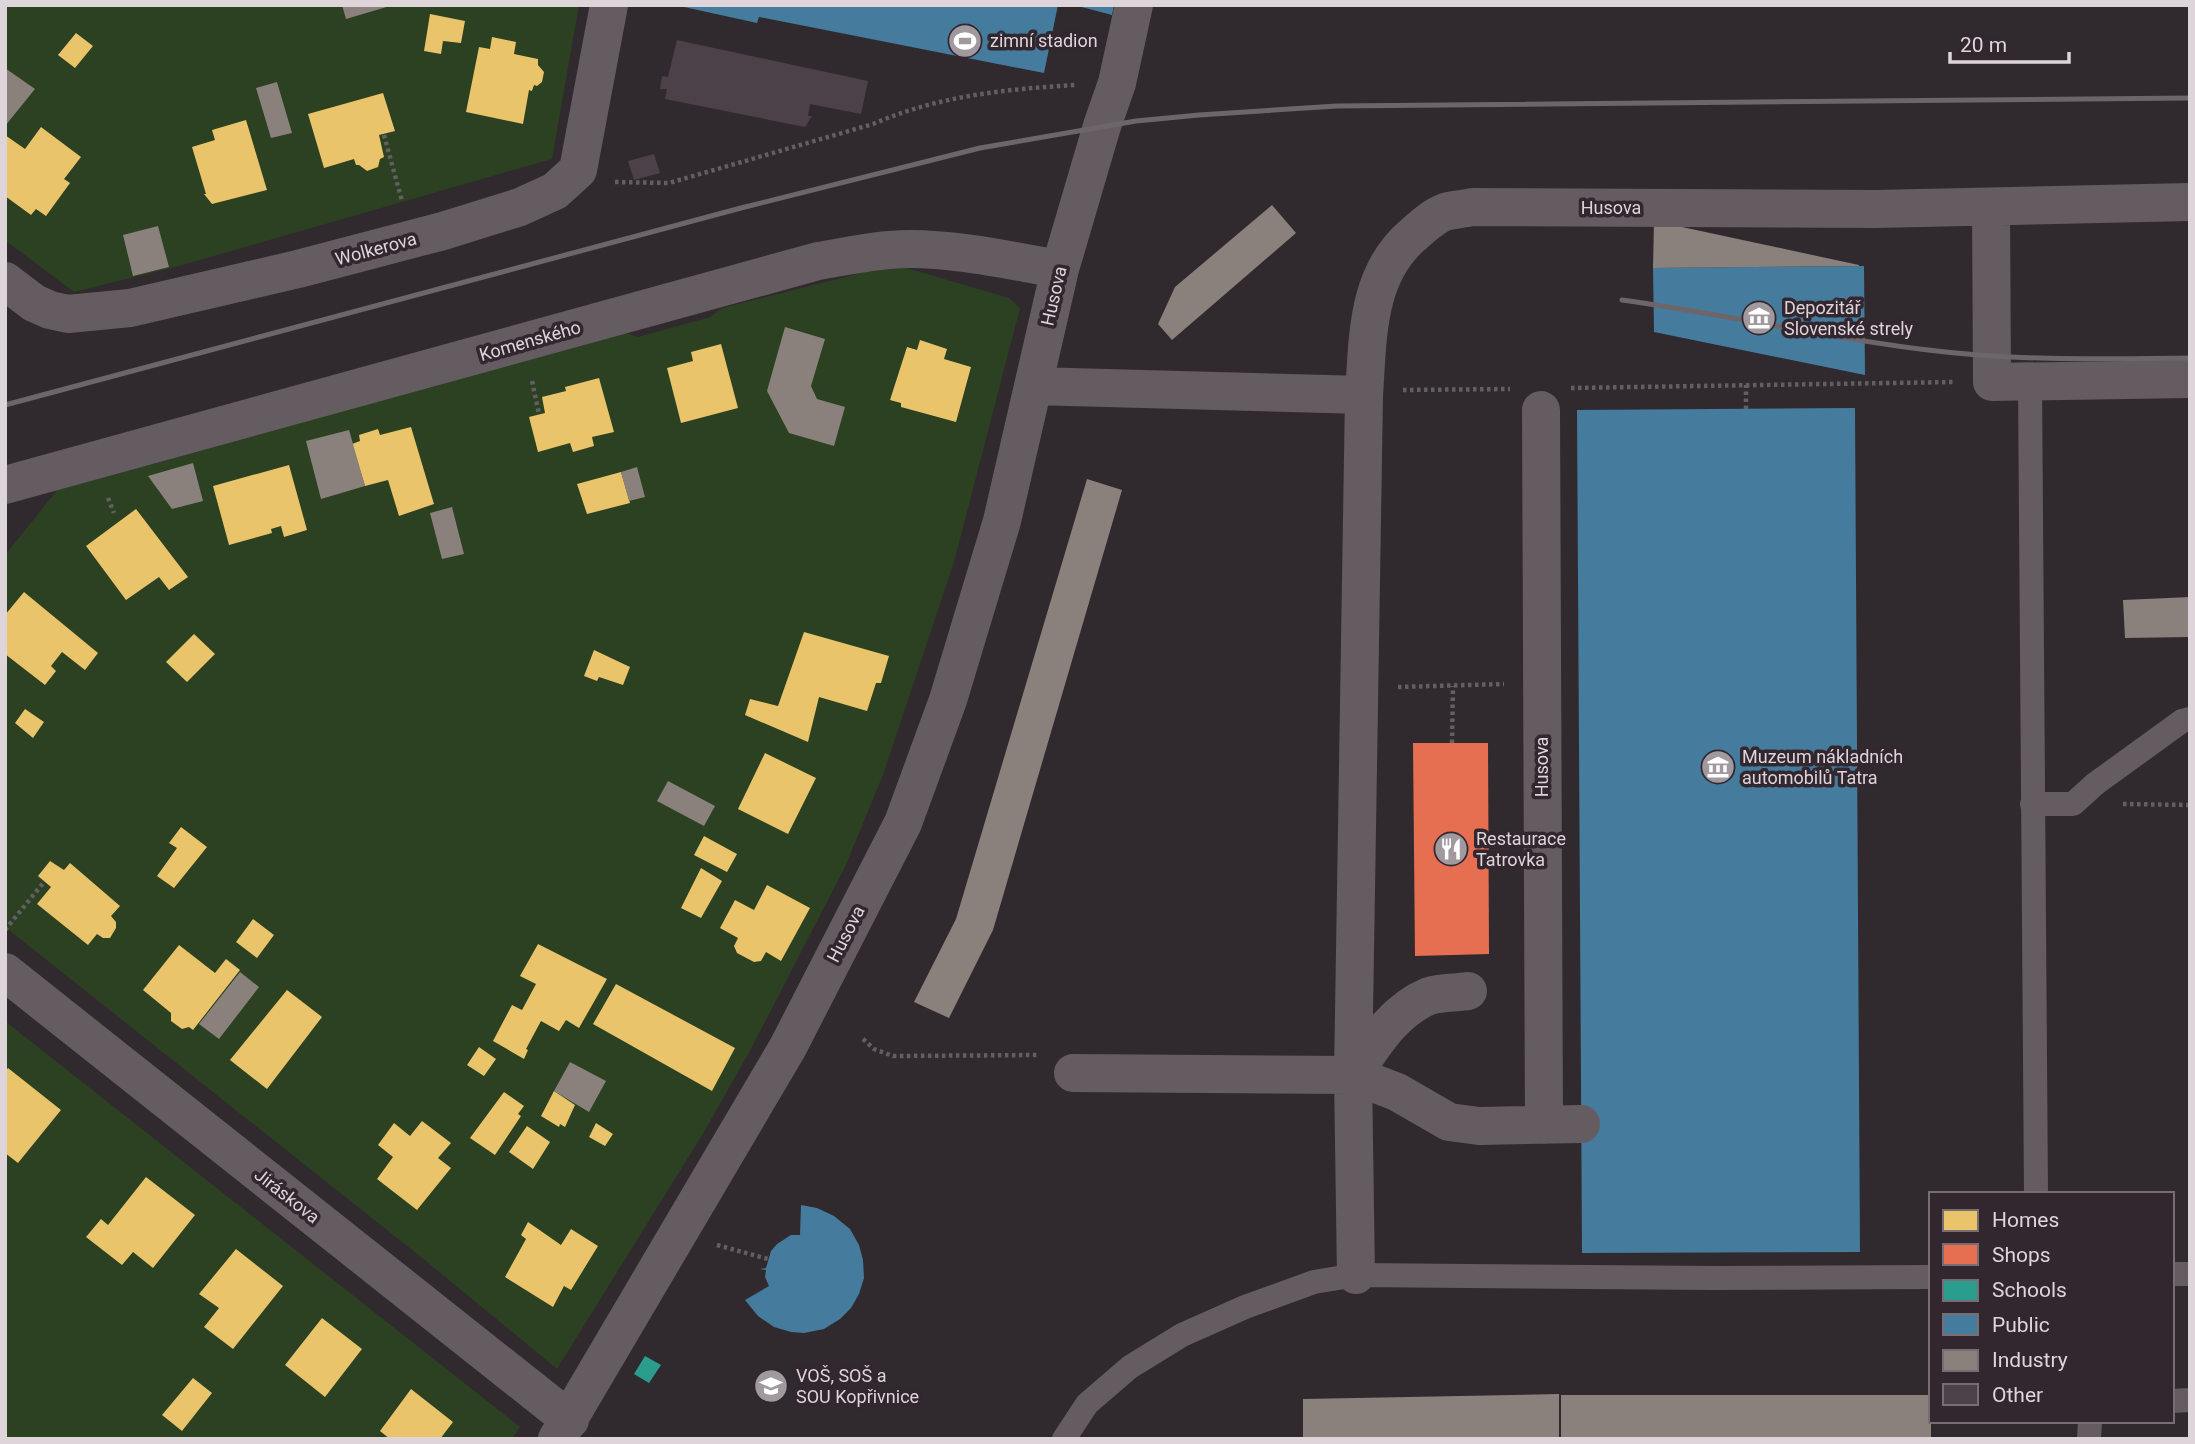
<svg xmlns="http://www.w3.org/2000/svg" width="2195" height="1444" viewBox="0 0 2195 1444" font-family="Roboto,sans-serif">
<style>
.garden{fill:#2c4022}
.homes{fill:#e9c46a}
.shops{fill:#e76f51}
.schools{fill:#2a9d8f}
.public{fill:#457b9d}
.industry{fill:#8a817c}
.building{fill:#4d4149}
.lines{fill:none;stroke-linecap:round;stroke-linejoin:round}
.path{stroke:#635e61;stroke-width:4.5;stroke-dasharray:3.5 3.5;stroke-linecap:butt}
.lane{stroke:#645c61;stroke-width:24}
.street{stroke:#645c61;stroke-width:38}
.rail{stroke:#6c666a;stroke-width:5}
.labels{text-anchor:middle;stroke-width:7;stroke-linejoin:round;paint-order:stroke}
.poi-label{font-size:18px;fill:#ddd5da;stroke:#33272f;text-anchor:start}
.street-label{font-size:18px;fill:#ddd5da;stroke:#33272f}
</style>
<rect width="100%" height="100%" fill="#302a2e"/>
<path class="garden" d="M5 5H579L552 159 179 266 74 292 5 240Z
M903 267 1009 298 1020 308 954 562 883 775 845 867 751 1049 704 1132 557 1369 426 1261 5 927V555L59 488 625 333 638 337 710 317 722 308 869 271Z
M5 1021 520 1427 512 1439H5Z"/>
<path class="homes" d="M430 14 465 21 461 43 443 41 441 54 424 51Z
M76 33 93 46 75 68 58 55Z
M492 37 516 42 514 54 538 59V65L544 72 542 82 537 86 534 85 532 91 529 90 523 124 466 112 479 47 490 49Z
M383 93 395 131 379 135 384 157 380 159 378 167 367 171 359 165H356L354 159 324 168 308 114Z
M246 120 267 190 212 204 204 194H206L192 147 215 140 212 130Z
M41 127 81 157 64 179 70 183 46 216 36 209 31 215 5 196V135L25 149Z
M920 340 947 349 944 359 971 367 956 422 901 407V403L890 400 907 347 917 350Z
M721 344 738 408 681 423 667 368 693 361 691 352Z
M599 378 614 432 592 437 594 446 573 452 570 443 538 452 529 417 545 413 542 397 566 391 565 387Z
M411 427 434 504 399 516 388 480 365 486 352 444 360 441 359 435 378 429 380 435Z
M289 465 307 530 284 537 281 526 271 529 272 533 229 545 213 486Z
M621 472 630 503 587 514 577 484Z
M136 509 188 577 169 590 159 577 126 600 86 546Z
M24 592 98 653 85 670 62 652 51 666 56 671 45 685 5 654V615Z
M804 632 889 656 881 683H876L867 711 819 697 808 742 745 715 750 699 778 706Z
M194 634 215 654 187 682 166 662Z
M594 650 630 667 623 685 599 677 597 681 584 676Z
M25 709 44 722 33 738 15 723Z
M765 753 816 778 788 834 738 809Z
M181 827 207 847 174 888 157 876 177 848 169 843Z
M704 836 737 854 727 872 694 855Z
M50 861 64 870 70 863 120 906 111 916 116 922V928L110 938H103L97 934 88 945 37 904 51 887 38 876Z
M701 868 722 881 701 918 681 908Z
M767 885 810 908 781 961 766 952 761 961 754 962 737 953 734 946 738 938 720 928 735 900 754 910Z
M253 919 274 935 257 958 236 942Z
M538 944 607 979 579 1028 566 1020 559 1031 541 1021 526 1049 528 1050 524 1059 493 1041 512 1005 522 1010 536 984 520 976Z
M179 945 215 973 226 959 240 970 193 1030 189 1027 182 1029 171 1021V1013L143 990Z
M616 984 735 1048 712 1091 593 1024Z
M287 990 322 1017 267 1089 230 1060Z
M479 1047 496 1059 484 1076 467 1065Z
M8 1068 61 1110 18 1163 5 1153V1072Z
M554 1091 575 1105 565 1127 560 1124 559 1127 541 1116Z
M504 1092 524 1106 518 1114 521 1116 495 1155 470 1138Z
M422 1121 451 1143 438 1158 451 1168 417 1210 377 1179 393 1157 378 1145 394 1123 410 1136Z
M596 1123 613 1134 605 1146 589 1137Z
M527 1126 550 1142 533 1169 509 1152Z
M146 1177 195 1215 153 1268 133 1252 122 1265 86 1237 101 1219 108 1225Z
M528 1222 561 1245 571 1229 598 1246 571 1290 564 1286 553 1307 505 1277 526 1239 521 1235Z
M236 1249 283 1286 233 1349 204 1327 219 1308 199 1294Z
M322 1318 362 1349 325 1397 285 1365Z
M193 1378 212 1393 182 1431 162 1415Z
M411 1389 453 1422 440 1439H390L380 1431Z"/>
<path class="shops" d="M1413 743H1488L1489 954 1415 956Z"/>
<path class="schools" d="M645 1356 661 1365 649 1383 634 1374Z"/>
<path class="public" d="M675 5H1058L1044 73 759 17 757 23Z
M1074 5H1114L1112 15Z
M1864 266 1865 375 1654 332 1653 268Z
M1855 408 1860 1252 1582 1253 1577 410Z
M801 1205 817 1208 834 1216 850 1229 859 1245 863 1260 864 1278 859 1294 851 1308 840 1319 824 1329 804 1333 791 1332 774 1327 758 1316 745 1300 769 1286 765 1277 766 1270 760 1269 766 1268 771 1251 777 1244 791 1235H800Z"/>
<path class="industry" d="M342 5H390V6L346 19Z
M5 68 35 89 5 126Z
M277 82 292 133 271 138 256 88Z
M1272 205 1296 233 1172 340 1158 324 1175 287Z
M1654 221 1859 265V266L1653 268Z
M158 226 169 267 133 276 123 235Z
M785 327 825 339 811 386 817 399 845 407 834 446 789 433 767 391Z
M349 430 365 486 321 499 306 441Z
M193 463 203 501 172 509 148 476Z
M637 467 645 497 629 501 621 472Z
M1087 479 1122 490 993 930 949 1018 914 1002 956 919Z
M452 507 464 554 442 559 430 513Z
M2190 597V637L2125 638 2123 600Z
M668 781 715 806 704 826 657 801Z
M240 972 259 987 219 1039 199 1024Z
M570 1062 606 1081 589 1112 554 1091Z
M1559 1394V1439H1303V1399Z
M1561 1395H1931V1439H1561Z"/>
<path class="building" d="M677 40 868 81 861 114 810 104 808 116H812L805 127 665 99 667 89H660L662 76 668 77Z
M654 154 660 173 634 180 628 161Z"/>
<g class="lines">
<path class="path" d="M384 135 402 201
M615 182 669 183 873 124C937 96 1006 89 1076 85
M532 381 539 414
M1571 388 1954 382
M1403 390 1510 389
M1746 409V385
M108 498 114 513
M1398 687 1504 684
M1452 743 1453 686
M2123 804 2190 805
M5 930 44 882
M863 1039 874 1049 893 1056 1039 1055
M717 1245 768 1259"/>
<path class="lane" d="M2030 381 2036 1194
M2032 804H2073L2095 784 2182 721 2190 719
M2172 1274H2190
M2172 1401 2190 1400
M1064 1439 1087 1404 1130 1367 1182 1335 1245 1307 1314 1282 1356 1275 1714 1278 1931 1277
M2089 1439 2090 1421"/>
<path class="street" d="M1991 208 1992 382 2190 379
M5 281 34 303 50 310 68 314 130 308 298 269 443 231 520 207 555 191 578 170 609 5
M1033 386 1364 395
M1541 410 1544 1125
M5 485 818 261C849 256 878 249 909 249 960 249 1011 261 1060 269
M5 972 570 1420
M1073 1073 1353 1075 1397 1092 1449 1122 1479 1126 1581 1124
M1353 1075C1374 1044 1393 1011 1429 996 1441 992 1456 993 1468 991
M1356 1275 1353 1075 1364 395C1368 337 1366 274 1414 234 1423 226 1434 216 1445 212 1453 210 1463 209 1472 207L1875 209 2190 202
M557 1439 788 1047 903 823 948 700 1002 521 1060 269 1102 126 1117 83 1134 5"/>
<path class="rail" d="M1622 300C1725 314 1826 338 1928 350 2015 361 2103 359 2190 358
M5 405 741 208 980 148 1136 121 1199 115 1337 106 2190 98"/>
</g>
<defs>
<g id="stadium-disc" transform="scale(1.75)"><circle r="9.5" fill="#a0999e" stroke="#33272f"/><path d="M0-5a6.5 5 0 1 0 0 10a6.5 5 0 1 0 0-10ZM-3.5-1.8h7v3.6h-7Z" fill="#fff"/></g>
<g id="museum-disc" transform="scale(1.75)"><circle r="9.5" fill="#a0999e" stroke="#33272f"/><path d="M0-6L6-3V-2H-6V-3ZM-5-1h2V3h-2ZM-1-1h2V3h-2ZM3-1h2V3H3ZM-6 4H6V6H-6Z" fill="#fff"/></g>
<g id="restaurant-disc" transform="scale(1.75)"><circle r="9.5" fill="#a0999e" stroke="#33272f"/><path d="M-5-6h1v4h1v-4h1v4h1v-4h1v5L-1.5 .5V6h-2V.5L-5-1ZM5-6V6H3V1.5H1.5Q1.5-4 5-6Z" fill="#fff"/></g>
<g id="university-disc" transform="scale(1.75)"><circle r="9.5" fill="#a0999e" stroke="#33272f"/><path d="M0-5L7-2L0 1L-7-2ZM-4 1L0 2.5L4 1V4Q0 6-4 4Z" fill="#fff"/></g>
</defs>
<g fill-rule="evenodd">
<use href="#stadium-disc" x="965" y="41"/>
<use href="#museum-disc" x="1759" y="318"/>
<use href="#museum-disc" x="1718" y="767"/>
<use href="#restaurant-disc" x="1451" y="849"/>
<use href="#university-disc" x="771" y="1386"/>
</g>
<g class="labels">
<g class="poi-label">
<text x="990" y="47">zimní stadion</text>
<text x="1784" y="314">Depozitář<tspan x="1784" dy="21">Slovenské strely</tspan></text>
<text x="1742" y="763">Muzeum nákladních<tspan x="1742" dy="21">automobilů Tatra</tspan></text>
<text x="1476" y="845">Restaurace<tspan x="1476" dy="21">Tatrovka</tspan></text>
<text x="796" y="1382">VOŠ, SOŠ a<tspan x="796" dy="21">SOU Kopřivnice</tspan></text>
</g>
<g class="street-label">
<text x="1611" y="214">Husova</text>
<text transform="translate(376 249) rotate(-15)" y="6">Wolkerova</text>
<text transform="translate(1054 296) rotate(-77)" y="6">Husova</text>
<text transform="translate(530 341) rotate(-16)" y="6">Komenského</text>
<text transform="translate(1542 767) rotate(-90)" y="6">Husova</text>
<text transform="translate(846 934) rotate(-63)" y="6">Husova</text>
<text transform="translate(287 1196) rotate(38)" y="6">Jiráskova</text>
</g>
</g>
<rect width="2195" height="1444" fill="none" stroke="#ddd5da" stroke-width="14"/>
<rect x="1929" y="1192" width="245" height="231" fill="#33272f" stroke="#776d73" stroke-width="2"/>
<rect x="1943" y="1210" width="35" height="21" fill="#e9c46a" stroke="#776d73" stroke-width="2"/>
<text x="1992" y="1227" font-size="21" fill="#ddd5da">Homes</text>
<rect x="1943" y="1244" width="35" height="21" fill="#e76f51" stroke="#776d73" stroke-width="2"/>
<text x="1992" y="1262" font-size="21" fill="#ddd5da">Shops</text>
<rect x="1943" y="1280" width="35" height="21" fill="#2a9d8f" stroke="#776d73" stroke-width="2"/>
<text x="1992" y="1297" font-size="21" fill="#ddd5da">Schools</text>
<rect x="1943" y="1314" width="35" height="21" fill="#457b9d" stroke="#776d73" stroke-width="2"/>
<text x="1992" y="1332" font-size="21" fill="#ddd5da">Public</text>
<rect x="1943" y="1350" width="35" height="21" fill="#8a817c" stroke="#776d73" stroke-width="2"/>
<text x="1992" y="1367" font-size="21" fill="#ddd5da">Industry</text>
<rect x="1943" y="1384" width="35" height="21" fill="#4d4149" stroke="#776d73" stroke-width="2"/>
<text x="1992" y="1402" font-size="21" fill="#ddd5da">Other</text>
<path d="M1950 52v10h119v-10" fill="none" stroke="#ddd5da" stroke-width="3.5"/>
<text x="1960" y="52" font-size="21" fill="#ddd5da" stroke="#33272f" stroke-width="5" paint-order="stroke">20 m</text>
</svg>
